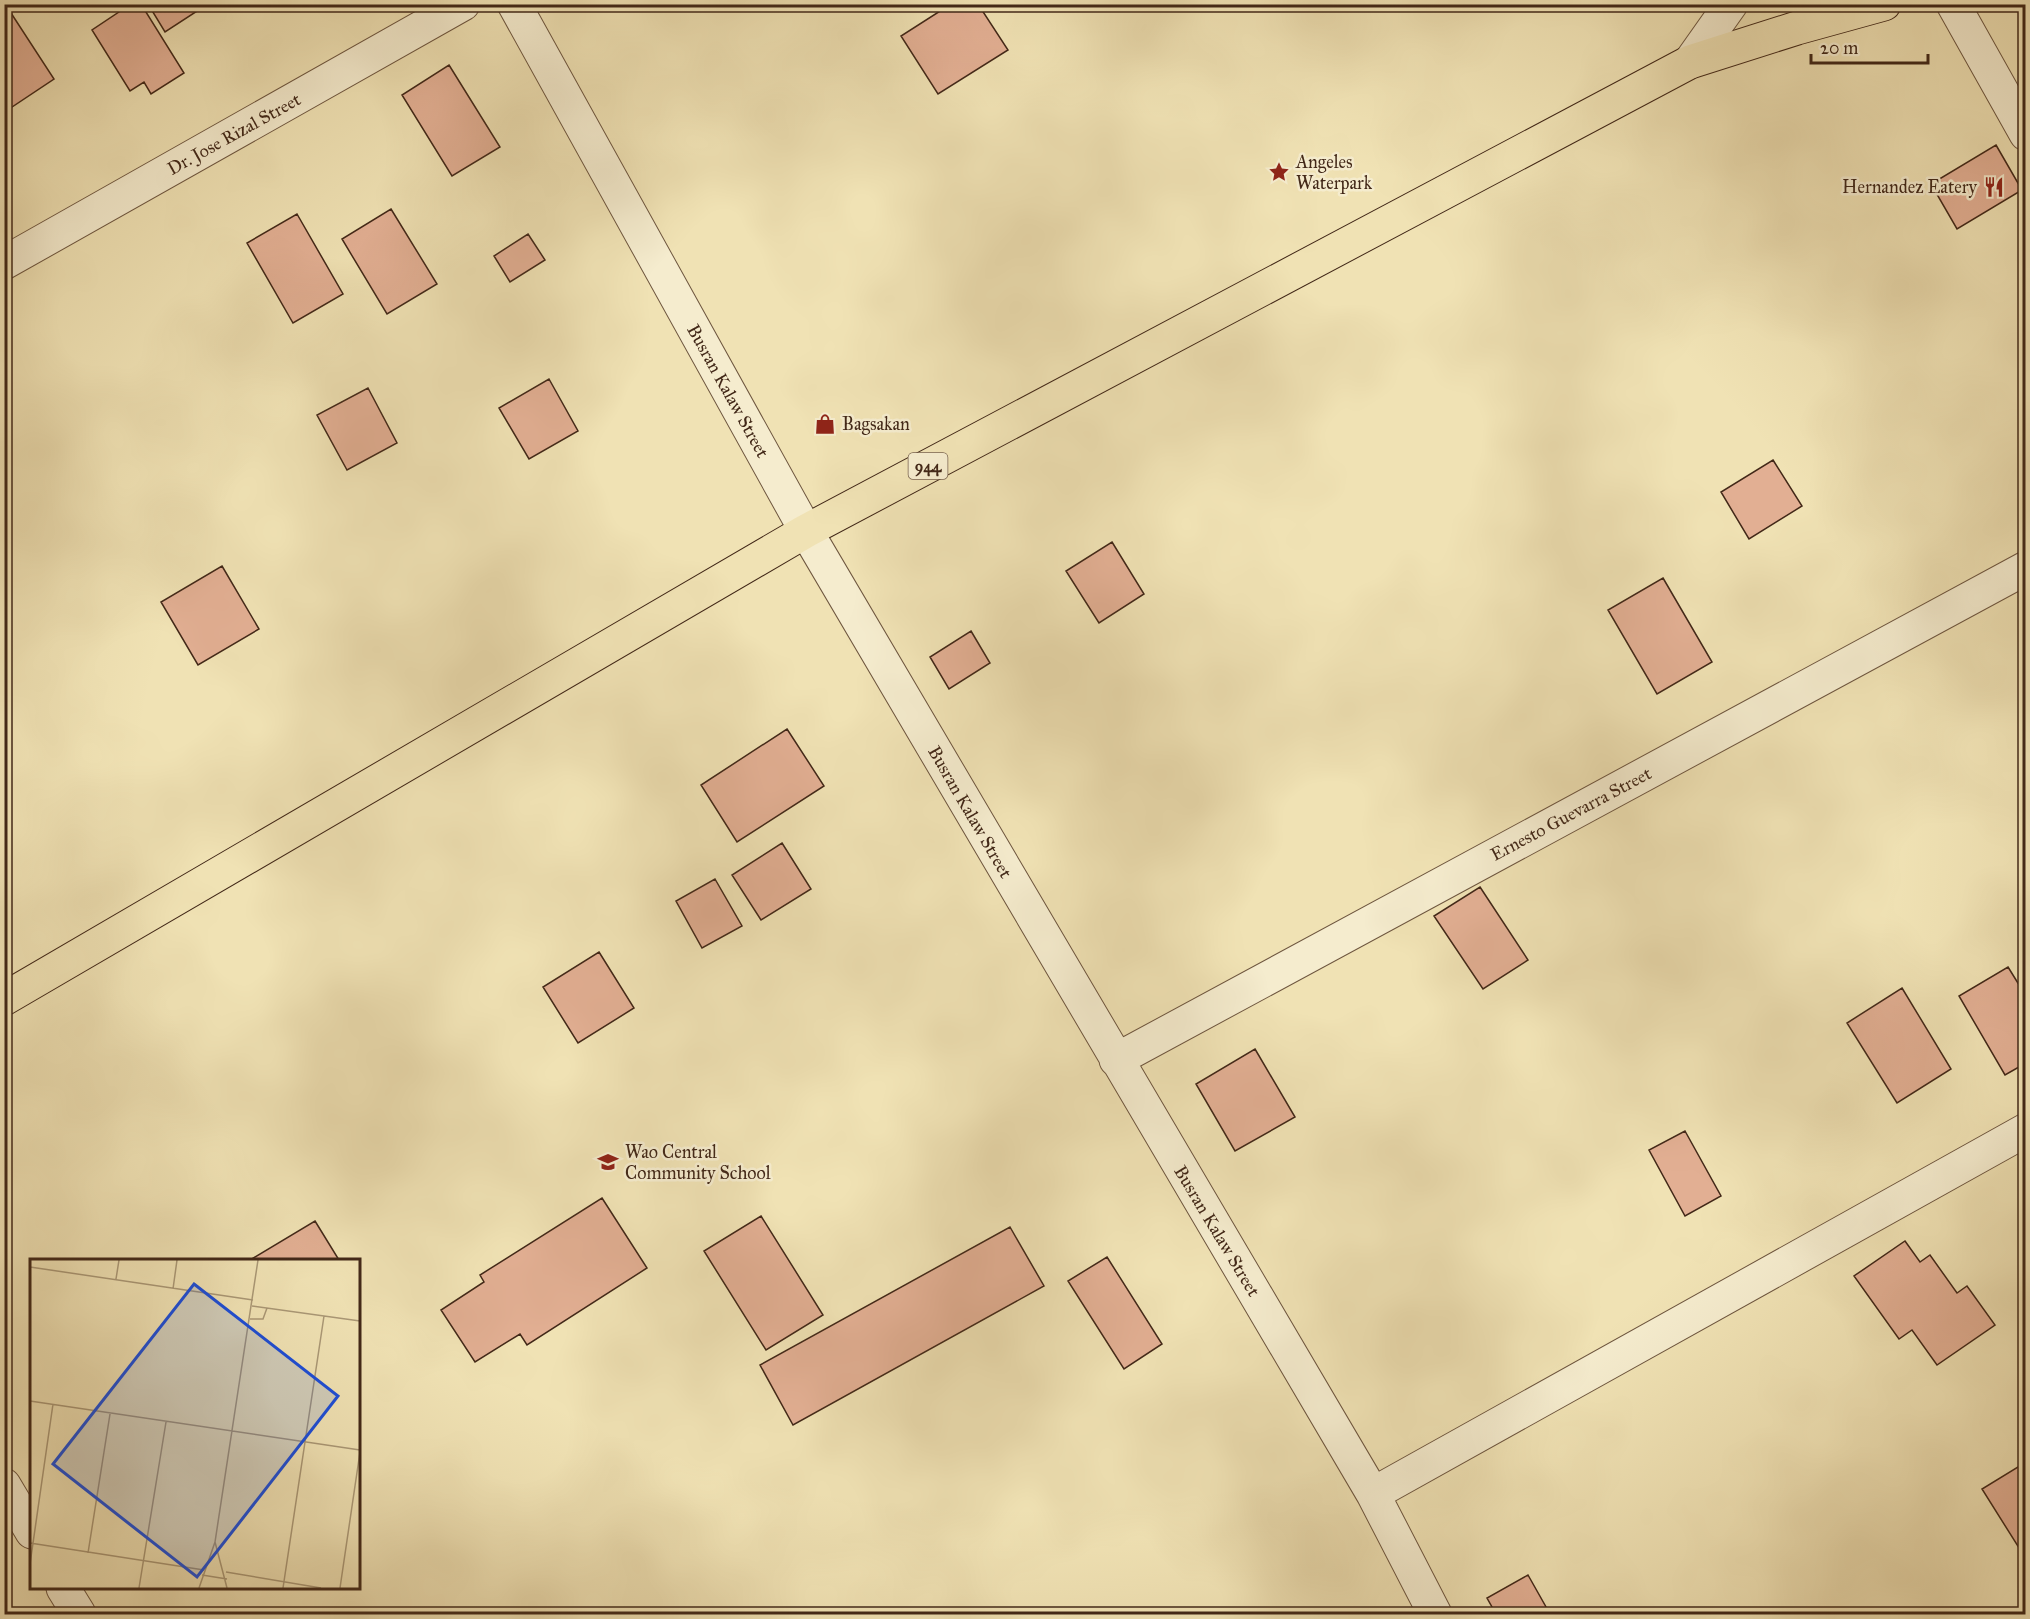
<svg xmlns="http://www.w3.org/2000/svg" width="2030" height="1619" viewBox="0 0 2030 1619" font-family="'IM FELL Great Primer',serif">
<style>
.building{fill:#e2af93;stroke:#422818;stroke-width:1.5}
.lines{fill:none;stroke-linecap:round;stroke-linejoin:round}
.minor-casing{stroke:#6e563f;stroke-width:35}
.tertiary-casing{stroke:#6e563f;stroke-width:35}
.primary-casing{stroke:#422818;stroke-width:35}
.minor{stroke:#f5ecce;stroke-width:33}
.tertiary{stroke:#f5ecce;stroke-width:33}
.primary{stroke:#f0e2b4;stroke-width:33}
.labels{text-anchor:middle;stroke-width:5;stroke-linejoin:round;paint-order:stroke}
.shield{fill:#f5ecce;stroke:#78634f;stroke-width:1.5}
.shield-label{font-size:16px;font-weight:bold;fill:#422818}
.street-label{font-size:18px;fill:#422818;stroke:#f5ecce}
.poi-label{font-size:18px;fill:#422818;stroke:#f5ecce;text-anchor:start}
.inset-road{fill:none;stroke:#aa9876;stroke-width:1.5}
.view{fill:#1d4ed8;fill-opacity:0.15;stroke:#1d4ed8;stroke-width:3}
.inset-edge{fill:none;stroke:#422818;stroke-width:3}
</style>
<rect width="100%" height="100%" fill="#f0e2b4"/>
<filter id="stains"><feTurbulence type="fractalNoise" baseFrequency=".00333" numOctaves="4"/><feColorMatrix values="0 0 0 0 .2 0 0 0 0 .09 0 0 0 0 .02 0 0 0 .5 -.17"/></filter>
<radialGradient id="worn" r=".72"><stop offset=".6" stop-color="#630" stop-opacity="0"/><stop offset="1" stop-color="#630" stop-opacity=".3"/></radialGradient>
<path class="building" d="M131 4H141L184 73 151 94 144 82 130 91 92 30Z
M148 4H208L165 32Z
M951 4H978L1008 50 938 94 901 36Z
M11 13 54 79 6 111 4 108V17Z
M449 65 500 147 452 176 402 95Z
M1996 145 2022 190 1957 229 1931 184Z
M391 209 437 284 387 314 342 239Z
M297 214 343 294 293 323 247 243Z
M528 234 545 260 510 282 494 256Z
M549 379 578 431 529 459 499 408Z
M368 388 397 443 347 470 317 415Z
M1773 460 1802 506 1749 539 1721 492Z
M1112 542 1144 594 1099 623 1066 571Z
M222 566 259 629 198 665 161 602Z
M1663 578 1712 662 1657 694 1608 610Z
M971 631 990 663 949 689 930 657Z
M787 729 824 786 737 842 701 785Z
M782 843 811 889 761 920 732 875Z
M715 879 742 926 702 948 676 901Z
M1480 887 1528 960 1483 989 1434 916Z
M599 952 634 1008 578 1043 543 987Z
M2008 967 2026 996V1063L2005 1075 1959 996Z
M1902 988 1951 1069 1897 1103 1847 1023Z
M1255 1049 1295 1117 1235 1151 1196 1084Z
M1685 1131 1721 1196 1685 1216 1649 1150Z
M602 1198 647 1268 527 1345 520 1334 475 1362 441 1310 484 1282 480 1275Z
M761 1216 823 1315 766 1350 704 1251Z
M315 1221 339 1260H250Z
M1010 1227 1044 1286 793 1425 760 1365Z
M1905 1241 1920 1262 1930 1255 1957 1293 1967 1286 1995 1325 1937 1365 1912 1330 1899 1339 1854 1276Z
M1107 1257 1162 1344 1124 1369 1068 1281Z
M2026 1462V1559L1982 1489Z
M1528 1575 1550 1614H1496L1487 1598Z"/>
<g class="lines">
<g class="minor-casing">
<path id="minor" d="M514 4 806 531 1373 1494 1435 1614
M1690 62 1731 4
M4 263 463 4
M1116 1060 2026 568
M4 1485 32 1532
M1373 1494 2026 1130
M63 1588 79 1614"/>
</g>
<g class="tertiary-casing">
<path id="tertiary" d="M1953 4 2026 134"/>
</g>
<g class="primary-casing">
<path id="primary" d="M4 999 806 531 1690 62 1797 28 1884 4"/>
</g>
<use href="#minor" class="minor"/>
<use href="#tertiary" class="tertiary"/>
<use href="#primary" class="primary"/>
</g>
<defs>
<g id="sight-bare" transform="scale(1.62)"><path d="M0-6L1.8-2.2L6-1.7L2.9 1.2L3.7 5.4L0 3.3L-3.7 5.4L-2.9 1.2L-6-1.7L-1.8-2.2Z" fill="#8f2418" stroke="#f5ecce" stroke-width="2.5" paint-order="stroke"/></g>
<g id="restaurant-bare" transform="scale(1.62)"><path d="M-5-6h1v4h1v-4h1v4h1v-4h1v5L-1.5 .5V6h-2V.5L-5-1ZM5-6V6H3V1.5H1.5Q1.5-4 5-6Z" fill="#8f2418" stroke="#f5ecce" stroke-width="2.5" paint-order="stroke"/></g>
<g id="shop-bare" transform="scale(1.62)"><path d="M-5-2.5h2.3a2.7 3.5 0 0 1 5.4 0H5L5.5 6h-11ZM-1.5-2.5h3a1.5 2.3 0 0 0-3 0Z" fill="#8f2418" stroke="#f5ecce" stroke-width="2.5" paint-order="stroke"/></g>
<g id="school-bare" transform="scale(1.62)"><path d="M0-5L7-2L0 1L-7-2ZM-4 1L0 2.5L4 1V4Q0 6-4 4Z" fill="#8f2418" stroke="#f5ecce" stroke-width="2.5" paint-order="stroke"/></g>
</defs>
<g fill-rule="evenodd">
<use href="#sight-bare" x="1279" y="172"/>
<use href="#restaurant-bare" x="1994" y="187"/>
<use href="#shop-bare" x="825" y="424"/>
<use href="#school-bare" x="608" y="1162"/>
</g>
<g class="labels">
<rect class="shield" x="908.5" y="453" width="39" height="26" rx="4.5"/>
<g class="shield-label">
<text x="928" y="472">944</text>
</g>
<g class="street-label">
<text transform="translate(234 134) rotate(-29)" y="6">Dr. Jose Rizal Street</text>
<text transform="translate(728 391) rotate(61)" y="6">Busran Kalaw Street</text>
<text transform="translate(970 812) rotate(60)" y="6">Busran Kalaw Street</text>
<text transform="translate(1571 814) rotate(-28)" y="6">Ernesto Guevarra Street</text>
<text transform="translate(1217 1231) rotate(59)" y="6">Busran Kalaw Street</text>
</g>
<g class="poi-label">
<text x="1296" y="168">Angeles<tspan x="1296" dy="21">Waterpark</tspan></text>
<text x="1977" y="193" text-anchor="end">Hernandez Eatery</text>
<text x="842" y="430">Bagsakan</text>
<text x="625" y="1158">Wao Central<tspan x="625" dy="21">Community School</tspan></text>
</g>
</g>
<g transform="translate(30 1259)">
<rect width="330" height="330" fill="#f0e2b4"/>
<path class="inset-road" d="M0 8 223 41M86 20 89 1M143 30 147 1M222 47 330 62M220 60H233L237 49M0 142 330 191M185 283 197 329M0 284 174 311M58 294 80 155M0 305 23 145M196 313 291 329M172 316 197 320M109 329 136 163M169 329 185 283 228 1M253 329 294 57M310 329 330 193"/>
<path class="view" d="M164 25 308 137 167 318 23 205Z"/>
<rect width="330" height="330" class="inset-edge"/>
</g>
<rect width="2030" height="1619" fill="none" stroke="#f0e2b4" stroke-width="24"/>
<rect x="6" y="6" width="2018" height="1607" fill="none" stroke="#422818" stroke-width="3"/>
<rect x="12" y="12" width="2006" height="1595" fill="none" stroke="#422818" stroke-width="1.5"/>
<path d="M1811 54v9h117v-9" fill="none" stroke="#422818" stroke-width="3"/>
<text x="1820" y="54" font-size="18" fill="#422818" stroke="#f5ecce" stroke-width="4.5" paint-order="stroke">20 m</text>
<rect width="100%" height="100%" filter="url(#stains)"/>
<rect width="100%" height="100%" fill="url(#worn)"/>
</svg>
